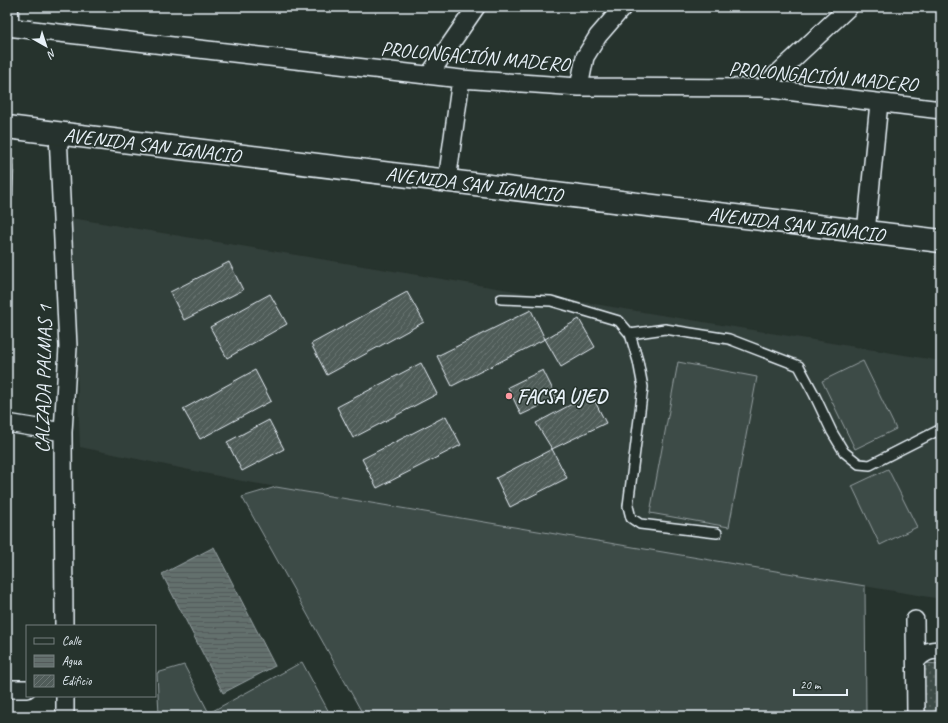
<svg xmlns="http://www.w3.org/2000/svg" width="948" height="723" viewBox="0 0 948 723" font-family="Caveat,sans-serif">
<style>
.built{fill:#333f3a}
.grass{fill:#3e4b47;stroke:#939ea0}
.park{fill:url(#park-dots);stroke:#939ea0}
.water{fill:url(#water-rules);stroke:#98a3a5}
.building{fill:url(#building-hatch);stroke:#e8f1f8}
.lines{fill:none;stroke-linecap:round;stroke-linejoin:round}
.service-casing{stroke:#e8f1f8;stroke-width:12}
.minor-casing{stroke:#e8f1f8;stroke-width:20}
.tertiary-casing{stroke:#e8f1f8;stroke-width:25}
.secondary-casing{stroke:#e8f1f8;stroke-width:25}
.service{stroke:#26332d;stroke-width:9}
.minor{stroke:#26332d;stroke-width:17}
.tertiary{stroke:#26332d;stroke-width:22}
.secondary{stroke:#26332d;stroke-width:22}
.poi-dot{fill:#ff9aa2;stroke:#26332d;stroke-width:1.5}
.labels{text-anchor:middle;stroke-width:3;stroke-linejoin:round;paint-order:stroke}
.street-label{font-size:20px;fill:#e8f1f8;stroke:#26332d}
.poi-label{font-size:20px;font-weight:bold;fill:#e8f1f8;stroke:#26332d;text-anchor:start}
</style>
<defs>
<pattern id="park-dots" width="8" height="8" patternUnits="userSpaceOnUse"><rect width="8" height="8" fill="#3e4b47"/><path d="M2 2h.1M6 6h.1" fill="none" stroke="#5a6562" stroke-width="1.8" stroke-linecap="round"/></pattern>
<pattern id="water-rules" width="6" height="5" patternUnits="userSpaceOnUse"><rect width="6" height="5" fill="#636f6d"/><path d="M0 2.5h6" fill="none" stroke="#535a5a"/></pattern>
<pattern id="building-hatch" width="6" height="6" patternUnits="userSpaceOnUse"><rect width="6" height="6" fill="#505c59"/><path d="M-1 1l2-2M0 6l6-6M5 7l2-2" fill="none" stroke="#697472"/></pattern>
</defs>
<rect width="100%" height="100%" fill="#26332d"/>
<filter id="ink" filterUnits="userSpaceOnUse"><feTurbulence type="fractalNoise" baseFrequency=".025" numOctaves="2"/><feDisplacementMap in="SourceGraphic" scale="8" xChannelSelector="R" yChannelSelector="G"/><feConvolveMatrix kernelMatrix="1 2 1 2 8 2 1 2 1" color-interpolation-filters="sRGB"/></filter>
<g filter="url(#ink)">
<path class="built" d="M71 218 941 361V599L242 481 80 447Z"/>
<path class="grass" d="M863 361 896 429 855 449 822 381Z
M678 362 757 377 729 527 650 513Z
M888 469 917 527 880 545 852 486Z
M276 487 865 586 866 716H364L242 497Z
M302 662 331 716H159L157 673 184 665 209 713Z"/>
<path class="park" d="M923 663 941 664V716H923Z"/>
<path class="water" d="M214 547 275 666 223 693 162 574Z"/>
<path class="building" d="M7 159H14L13 196H7Z
M229 262 243 290 184 320 170 292Z
M407 292 424 322 327 375 311 344Z
M270 294 287 324 227 358 210 327Z
M531 310 545 339 452 386 437 356Z
M579 319 595 347 561 367 545 339Z
M421 363 437 394 353 438 337 407Z
M255 370 271 401 200 439 183 409Z
M543 370 557 398 521 415 508 387Z
M591 394 606 423 552 449 536 423Z
M446 416 461 445 377 488 362 459Z
M269 420 284 449 242 471 227 442Z
M552 449 567 478 510 507 496 478Z"/>
<g class="lines">
<g class="service-casing">
<path id="service" d="M501 299 551 301 582 310 619 321 630 334 638 361 643 387 628 506 631 518 640 524 717 533
M630 334 665 329 729 339 799 366 814 394 832 432 844 452 859 464 870 465 939 430"/>
</g>
<g class="minor-casing">
<path id="minor" d="M7 27 461 79 579 87 762 88 941 110
M429 75 476 7
M579 87 585 57 598 36 623 7
M762 88 849 7
M58 134 68 347 63 432 64 626
M447 181 461 79
M866 232 879 103
M7 423 63 432
M915 620 916 716
M916 661C923 652 930 650 941 650
M7 689H27
M65 696V716"/>
</g>
<g class="tertiary-casing">
<path id="tertiary" d="M7 127 941 241"/>
</g>
<g class="secondary-casing">
<path id="secondary" d="M7 24V7"/>
</g>
<use href="#service" class="service"/>
<use href="#minor" class="minor"/>
<use href="#tertiary" class="tertiary"/>
<use href="#secondary" class="secondary"/>
</g>
</g>
<circle class="poi-dot" cx="509" cy="396" r="4"/>
<g class="labels">
<g class="street-label">
<text transform="translate(475 56) rotate(5)" y="7">PROLONGACIÓN MADERO</text>
<text transform="translate(823 76) rotate(5)" y="7">PROLONGACIÓN MADERO</text>
<text transform="translate(152 145) rotate(7)" y="7">AVENIDA SAN IGNACIO</text>
<text transform="translate(474 184) rotate(7)" y="7">AVENIDA SAN IGNACIO</text>
<text transform="translate(796 224) rotate(7)" y="7">AVENIDA SAN IGNACIO</text>
<text transform="translate(43 379) rotate(-89)" y="7">CALZADA PALMAS 1</text>
</g>
<g class="poi-label">
<text x="517" y="403">FACSA UJED</text>
</g>
</g>
<rect width="948" height="723" fill="none" stroke="#26332d" stroke-width="24"/>
<rect x="12" y="12" width="924" height="699" fill="none" stroke="#e8f1f8" stroke-width="1.5" filter="url(#ink)"/>
<rect x="26" y="625" width="130" height="72" fill="#26332d" stroke="#747f7e"/>
<rect x="34" y="638" width="20" height="6" fill="#26332d" stroke="#747f7e"/>
<text x="62" y="645" font-size="12" fill="#e8f1f8">Calle</text>
<rect x="34" y="655" width="20" height="12" fill="url(#water-rules)" stroke="#747f7e"/>
<text x="62" y="665" font-size="12" fill="#e8f1f8">Agua</text>
<rect x="34" y="675" width="20" height="12" fill="url(#building-hatch)" stroke="#747f7e"/>
<text x="62" y="685" font-size="12" fill="#e8f1f8">Edificio</text>
<g transform="translate(46 46) rotate(141)" stroke="#26332d" stroke-width="3" paint-order="stroke">
<path d="M0-3L7 15L0 10L-7 15Z" fill="#e8f1f8"/>
<text y="-6" font-size="11" font-weight="bold" text-anchor="middle" fill="#e8f1f8">N</text>
</g>
<path d="M794 689v6h53v-6" fill="none" stroke="#e8f1f8" stroke-width="2"/>
<text x="800" y="689" font-size="12" fill="#e8f1f8" stroke="#26332d" stroke-width="3" paint-order="stroke">20 m</text>
</svg>
